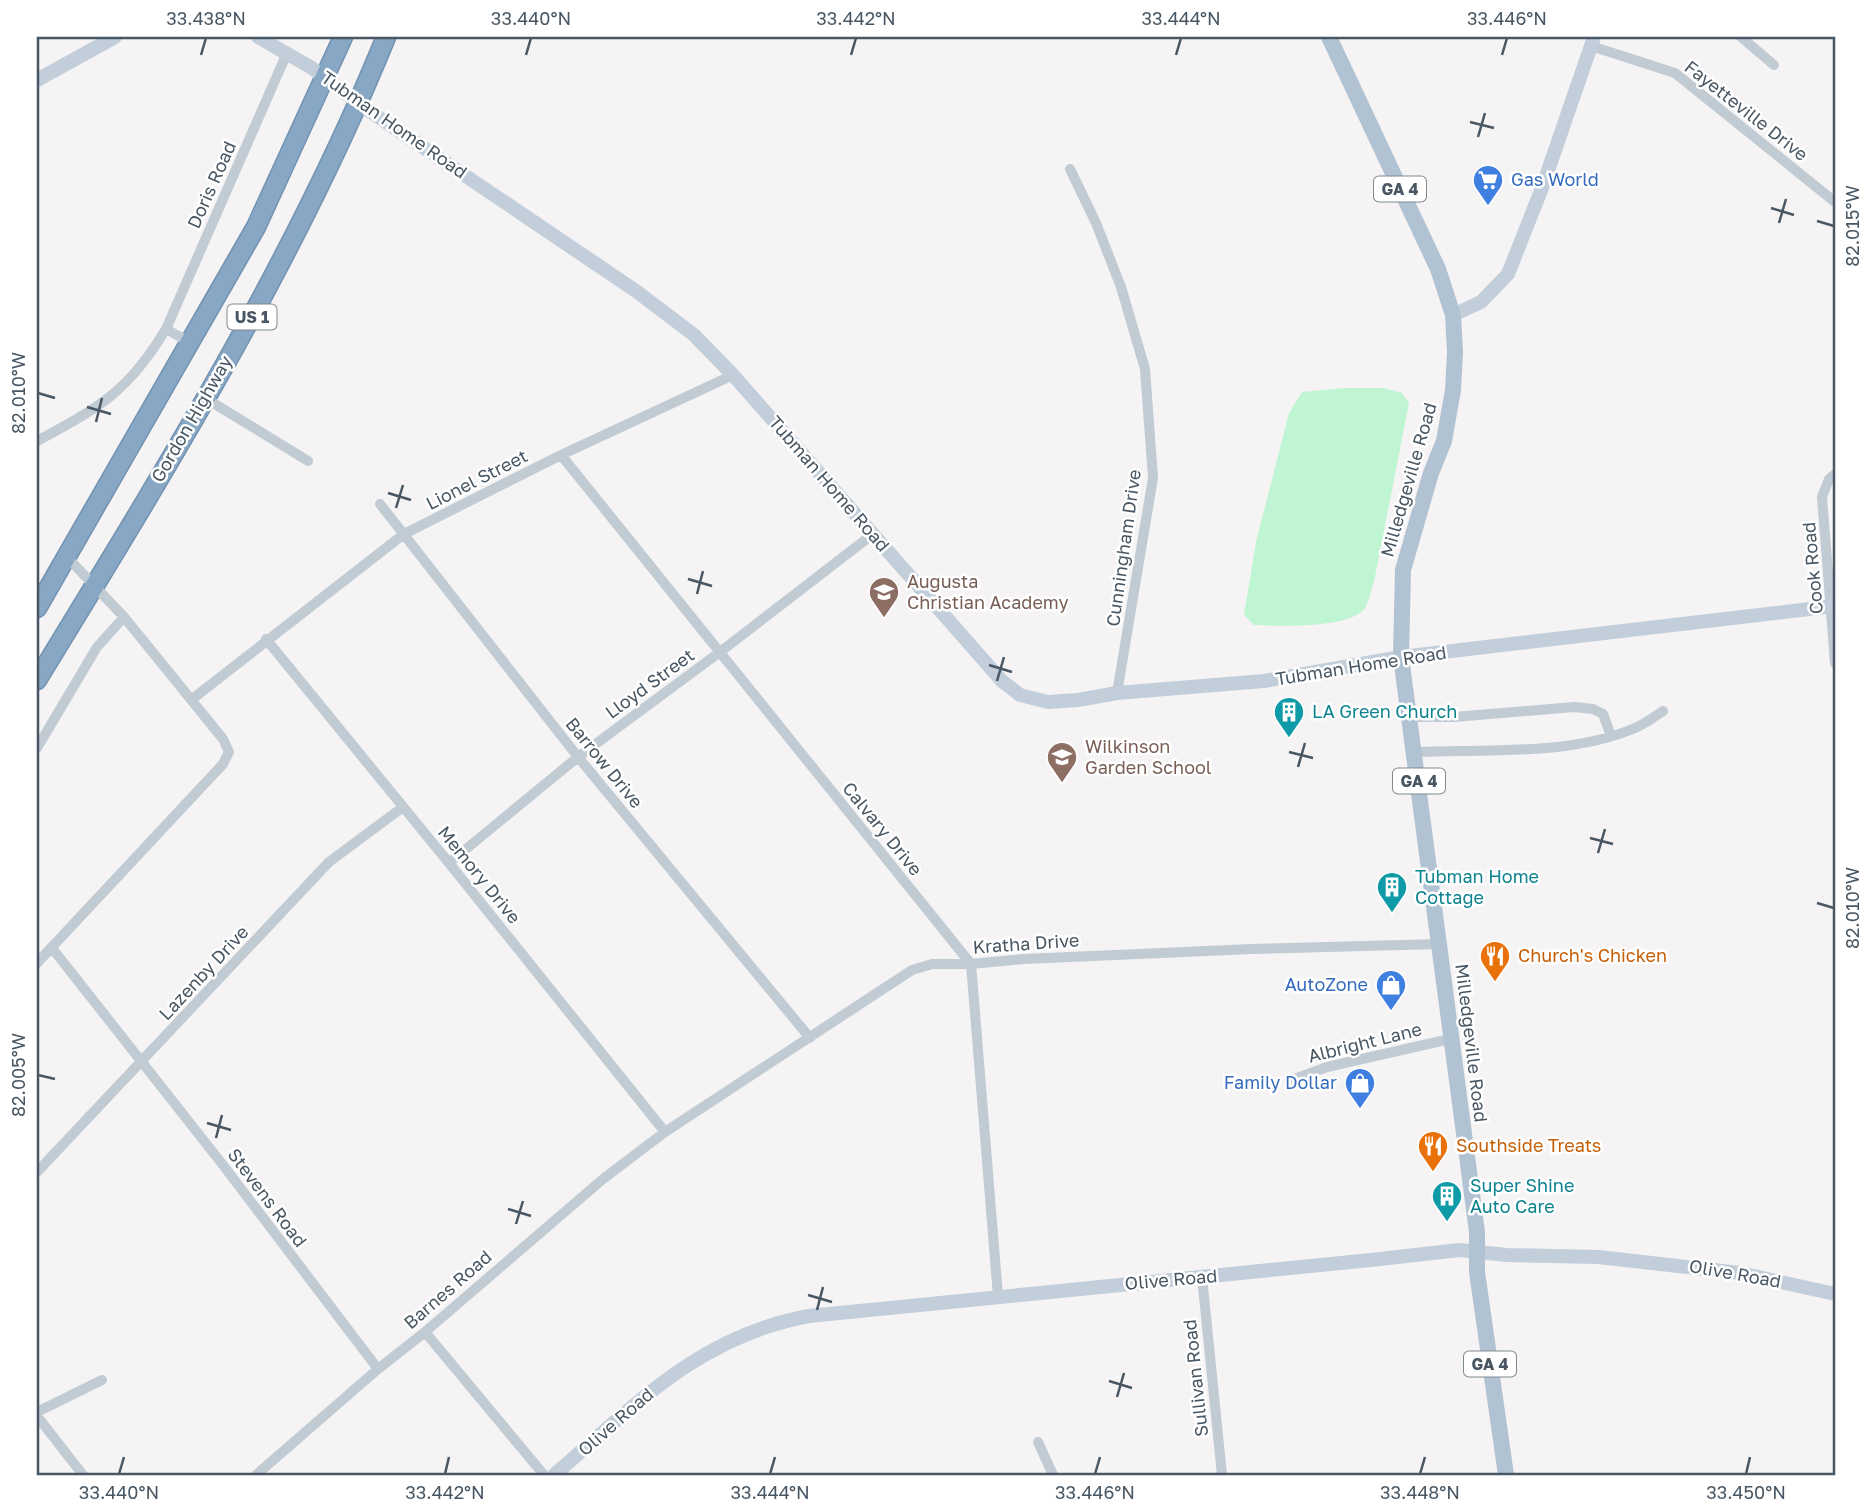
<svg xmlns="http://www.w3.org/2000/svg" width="1872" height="1512" viewBox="0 0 1872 1512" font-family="'Golos Text',sans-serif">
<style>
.green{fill:#bff5d2}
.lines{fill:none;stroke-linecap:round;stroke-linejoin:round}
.highway-casing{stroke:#7292b1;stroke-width:21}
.street{stroke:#c0cbd3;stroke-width:10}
.secondary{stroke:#c2cfdb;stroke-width:14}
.primary{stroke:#b1c3d3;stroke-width:16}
.highway{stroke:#87a7c5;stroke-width:18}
.ticks{fill:none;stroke:#485763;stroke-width:2.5}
.labels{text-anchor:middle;stroke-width:5;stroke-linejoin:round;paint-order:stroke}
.shield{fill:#fff;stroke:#7f8992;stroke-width:2}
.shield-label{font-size:16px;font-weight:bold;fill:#485763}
.street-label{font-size:18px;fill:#485763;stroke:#fff}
.shop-label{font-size:18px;fill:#366cbe;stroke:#fff;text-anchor:end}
.education-label{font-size:18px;fill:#785e54;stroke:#fff;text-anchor:start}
.culture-label{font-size:18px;fill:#0d838f;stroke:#fff;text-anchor:start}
.food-label{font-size:18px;fill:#c56008;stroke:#fff;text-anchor:start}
.neatline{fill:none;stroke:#485763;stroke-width:2.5}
.ticks-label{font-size:18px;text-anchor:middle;fill:#485763}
</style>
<rect width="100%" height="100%" fill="#f5f3f3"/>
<path class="green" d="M1344 388H1384L1402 393 1409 403 1374 582C1371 590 1369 601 1365 608 1351 629 1277 626 1254 625L1244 615 1256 542 1289 413 1302 392Z"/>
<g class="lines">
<g class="highway-casing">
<path id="highway" d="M37 608 256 227 343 37
M37 680C164 472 294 263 386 37"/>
</g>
<path class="street" d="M1741 37 1774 65
M1591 46 1675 73 1835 202
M1070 169 1096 223 1121 287 1145 369 1153 478 1117 693
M166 329 191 343
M205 398 308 461
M37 441C100 407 128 392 166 329L287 53
M561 455 971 964 998 1296
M1835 474 1829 479 1822 497 1835 663
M380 504 578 757 810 1038
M266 639 449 863 665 1132
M191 700 404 534 561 455 733 375
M1410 717H1454L1574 707 1593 709 1603 714 1611 736
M37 748 97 647 124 617
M1415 752C1485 749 1570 756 1635 728 1645 724 1654 717 1663 711
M449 863 578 757 720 652 873 534
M52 948 223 1165 378 1369
M37 963 223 764 229 752 223 739 124 617 66 556
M1289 1081 1327 1067 1450 1039
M37 1172 329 862 403 807
M1202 1277 1222 1475
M425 1332 544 1475
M37 1412 102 1380
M37 1416 83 1475
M1038 1442 1053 1475
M256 1475 378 1369 425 1332 603 1179 665 1132 912 970 932 964H971L1024 959 1252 949 1440 944"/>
<path class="secondary" d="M258 37 312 68 365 108 636 291 694 335 733 375 1002 681 1020 695 1048 702 1078 700 1117 693 1264 681 1401 657 1835 606
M37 80 115 37
M1453 315 1481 302 1508 274 1542 188 1594 37
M554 1475C636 1405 699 1336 809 1316L1371 1260 1459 1250 1507 1255 1598 1257 1740 1273 1835 1294"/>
<path class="primary" d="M1329 37 1438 269 1453 315 1455 352 1453 390 1444 441 1431 473 1403 570 1401 657 1477 1232V1272L1506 1475"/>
<use href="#highway" class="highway"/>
</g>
<path class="ticks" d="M201 55 206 38M526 55 531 38M851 55 856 38M1176 55 1181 38M1502 55 1507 38M1470 122 1494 128M1478 137 1485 113M1771 208 1794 215M1817 221 1834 226M1779 223 1786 199M38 393 55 398M87 407 111 414M96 422 102 398M388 493 411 500M396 508 403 485M688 579 712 586M697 594 703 571M989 665 1012 672M997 681 1004 657M1289 752 1313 758M1298 767 1305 743M1590 838 1613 844M1598 853 1605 829M1817 903 1834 908M38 1075 55 1079M207 1123 231 1130M216 1138 222 1115M508 1209 531 1216M516 1224 523 1201M808 1295 832 1302M817 1310 823 1287M1109 1381 1132 1388M1117 1397 1124 1373M119 1474 124 1457M445 1474 449 1457M770 1474 775 1457M1095 1474 1100 1457M1420 1474 1425 1457M1746 1474 1750 1457"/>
<defs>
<g id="supermarket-pin" transform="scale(1.575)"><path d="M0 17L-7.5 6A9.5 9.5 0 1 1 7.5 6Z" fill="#3f7fe0" stroke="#fff"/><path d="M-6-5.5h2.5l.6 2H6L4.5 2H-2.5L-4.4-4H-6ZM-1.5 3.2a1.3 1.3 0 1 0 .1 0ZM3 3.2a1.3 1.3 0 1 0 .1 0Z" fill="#fff"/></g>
<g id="school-pin" transform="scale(1.575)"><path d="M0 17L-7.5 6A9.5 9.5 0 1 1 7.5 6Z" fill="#8d6e63" stroke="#fff"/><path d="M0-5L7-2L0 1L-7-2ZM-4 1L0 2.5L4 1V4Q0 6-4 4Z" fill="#fff"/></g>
<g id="building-pin" transform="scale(1.575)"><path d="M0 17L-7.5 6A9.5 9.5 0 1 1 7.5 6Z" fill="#0f9aa8" stroke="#fff"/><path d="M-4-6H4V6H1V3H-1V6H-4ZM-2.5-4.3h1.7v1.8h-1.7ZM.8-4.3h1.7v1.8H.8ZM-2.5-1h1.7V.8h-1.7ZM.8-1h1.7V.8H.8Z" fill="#fff"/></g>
<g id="restaurant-pin" transform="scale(1.575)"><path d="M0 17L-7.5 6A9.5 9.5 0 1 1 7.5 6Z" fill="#e8710a" stroke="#fff"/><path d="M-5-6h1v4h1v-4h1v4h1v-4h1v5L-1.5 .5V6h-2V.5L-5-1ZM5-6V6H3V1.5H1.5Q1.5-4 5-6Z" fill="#fff"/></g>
<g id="shop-pin" transform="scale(1.575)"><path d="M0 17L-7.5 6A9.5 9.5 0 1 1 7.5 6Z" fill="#3f7fe0" stroke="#fff"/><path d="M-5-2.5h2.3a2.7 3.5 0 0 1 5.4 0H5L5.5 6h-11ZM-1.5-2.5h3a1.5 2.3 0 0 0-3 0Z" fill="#fff"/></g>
</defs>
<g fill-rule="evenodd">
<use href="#supermarket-pin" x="1488" y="180"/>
<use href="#school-pin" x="884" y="592"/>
<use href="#building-pin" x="1289" y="712"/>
<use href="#school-pin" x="1062" y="757"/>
<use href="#building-pin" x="1392" y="887"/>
<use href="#restaurant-pin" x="1495" y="956"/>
<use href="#shop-pin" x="1391" y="985"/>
<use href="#shop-pin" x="1360" y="1083"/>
<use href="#restaurant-pin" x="1433" y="1146"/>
<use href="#building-pin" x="1447" y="1196"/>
</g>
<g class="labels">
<g class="shield">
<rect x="1374" y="176.5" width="52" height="25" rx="5"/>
<rect x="227.5" y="304.5" width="49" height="25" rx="5"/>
<rect x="1393" y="768.5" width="52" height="25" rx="5"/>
<rect x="1464" y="1351.5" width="52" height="25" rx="5"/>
</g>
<g class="shield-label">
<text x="1400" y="195">GA 4</text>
<text x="252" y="323">US 1</text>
<text x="1419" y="787">GA 4</text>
<text x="1490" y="1370">GA 4</text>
</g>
<g class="street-label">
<text transform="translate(1746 111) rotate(38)" y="6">Fayetteville Drive</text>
<text transform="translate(394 125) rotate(35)" y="6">Tubman Home Road</text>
<text transform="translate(212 185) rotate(-66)" y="6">Doris Road</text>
<text transform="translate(192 419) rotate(-60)" y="6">Gordon Highway</text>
<text transform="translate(477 480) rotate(-27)" y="6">Lionel Street</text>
<text transform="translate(1409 480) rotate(-74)" y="6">Milledgeville Road</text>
<text transform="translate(829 484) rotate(49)" y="6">Tubman Home Road</text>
<text transform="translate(1124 548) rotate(-82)" y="6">Cunningham Drive</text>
<text transform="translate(1813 568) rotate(-95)" y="6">Cook Road</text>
<text transform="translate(1361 666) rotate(-9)" y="6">Tubman Home Road</text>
<text transform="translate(650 684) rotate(-36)" y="6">Lloyd Street</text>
<text transform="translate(604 763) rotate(51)" y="6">Barrow Drive</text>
<text transform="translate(882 829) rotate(51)" y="6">Calvary Drive</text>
<text transform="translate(479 875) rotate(51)" y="6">Memory Drive</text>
<text transform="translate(1026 944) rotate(-4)" y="6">Kratha Drive</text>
<text transform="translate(204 973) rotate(-47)" y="6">Lazenby Drive</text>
<text transform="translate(1365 1043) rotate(-14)" y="6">Albright Lane</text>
<text transform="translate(1471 1043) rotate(83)" y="6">Milledgeville Road</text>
<text transform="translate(267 1198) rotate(53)" y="6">Stevens Road</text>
<text transform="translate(1735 1274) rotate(10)" y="6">Olive Road</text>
<text transform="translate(1171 1280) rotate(-5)" y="6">Olive Road</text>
<text transform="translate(448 1290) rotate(-41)" y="6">Barnes Road</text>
<text transform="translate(1196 1378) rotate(-96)" y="6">Sullivan Road</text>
<text transform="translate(616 1422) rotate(-41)" y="6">Olive Road</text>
</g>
<g class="shop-label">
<text x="1511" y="186" text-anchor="start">Gas World</text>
<text x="1368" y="991">AutoZone</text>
<text x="1337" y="1089">Family Dollar</text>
</g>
<g class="education-label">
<text x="907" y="588">Augusta<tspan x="907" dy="21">Christian Academy</tspan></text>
<text x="1085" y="753">Wilkinson<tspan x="1085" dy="21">Garden School</tspan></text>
</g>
<g class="culture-label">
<text x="1312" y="718">LA Green Church</text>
<text x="1415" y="883">Tubman Home<tspan x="1415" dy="21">Cottage</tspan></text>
<text x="1470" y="1192">Super Shine<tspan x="1470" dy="21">Auto Care</tspan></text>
</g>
<g class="food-label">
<text x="1518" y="962">Church's Chicken</text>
<text x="1456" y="1152">Southside Treats</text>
</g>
</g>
<rect width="1872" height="1512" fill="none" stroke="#ffffff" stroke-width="77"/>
<rect x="38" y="38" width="1796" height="1436" class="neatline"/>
<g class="ticks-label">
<text x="206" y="25">33.438°N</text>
<text x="531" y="25">33.440°N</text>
<text x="856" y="25">33.442°N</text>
<text x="1181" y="25">33.444°N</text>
<text x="1507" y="25">33.446°N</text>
<text transform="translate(1853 226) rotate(-90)" y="6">82.015°W</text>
<text transform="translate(19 393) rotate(-90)" y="6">82.010°W</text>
<text transform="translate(1853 908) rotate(-90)" y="6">82.010°W</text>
<text transform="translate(19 1075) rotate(-90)" y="6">82.005°W</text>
<text x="119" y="1499">33.440°N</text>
<text x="445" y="1499">33.442°N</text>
<text x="770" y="1499">33.444°N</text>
<text x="1095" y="1499">33.446°N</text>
<text x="1420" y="1499">33.448°N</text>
<text x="1746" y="1499">33.450°N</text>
</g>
</svg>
